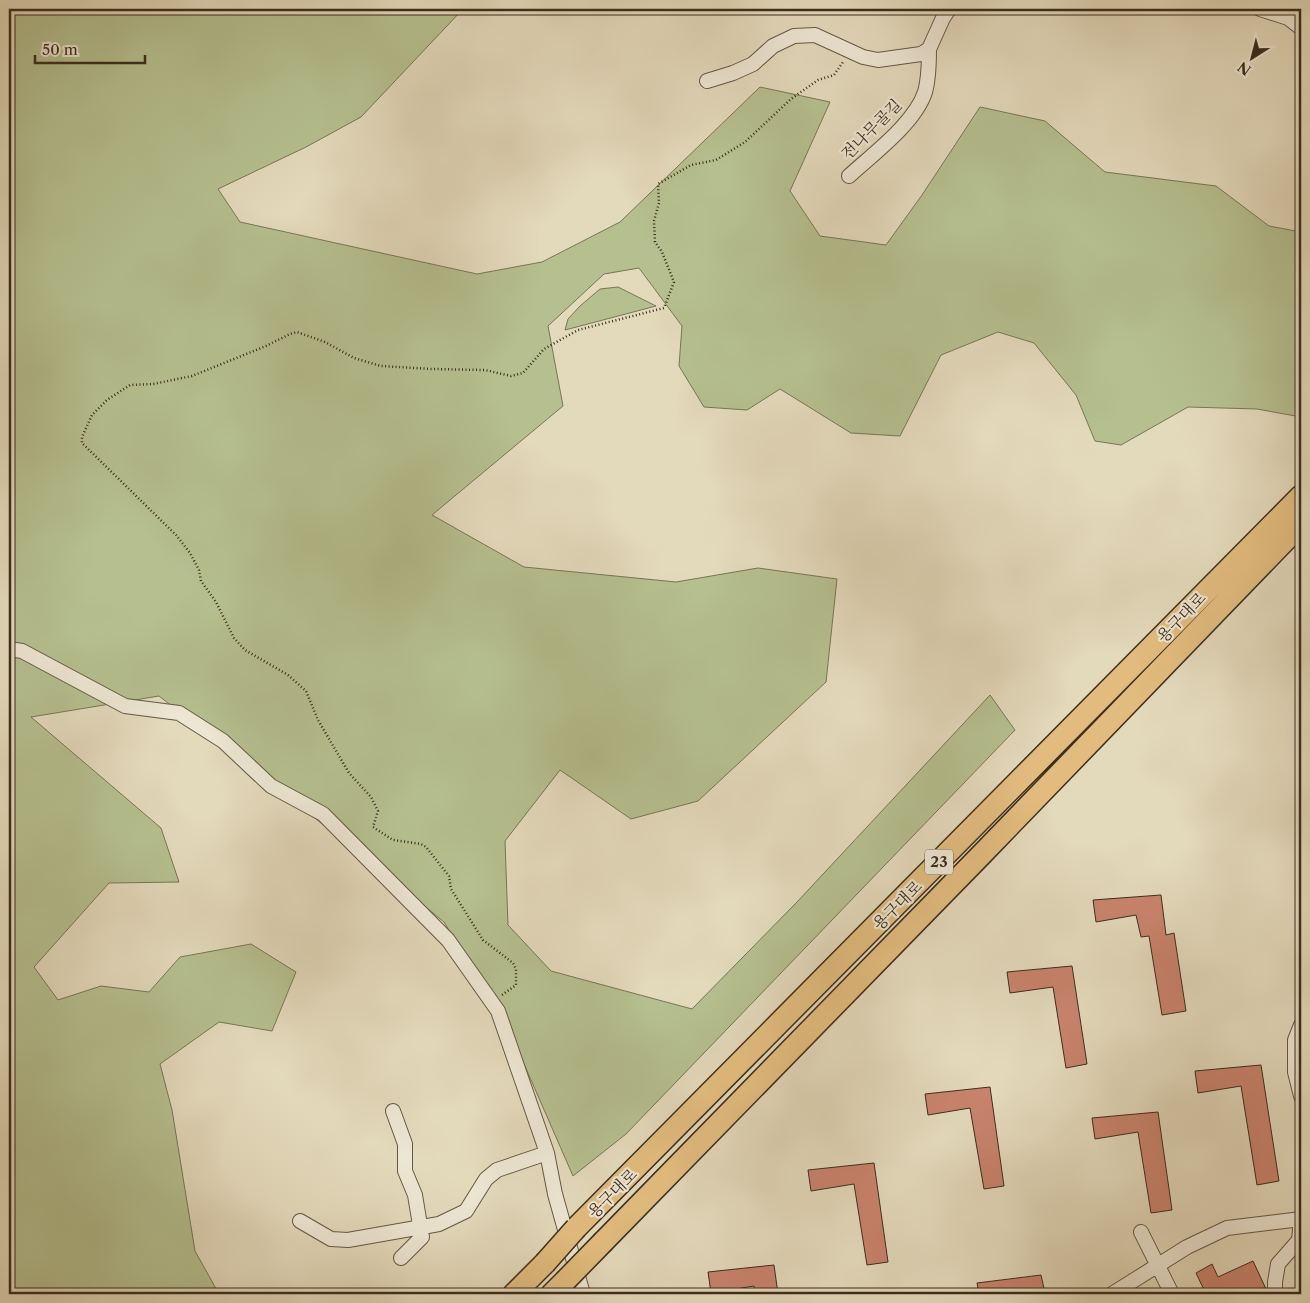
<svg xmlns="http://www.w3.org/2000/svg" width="1310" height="1303" viewBox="0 0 1310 1303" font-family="'Libre Caslon Text','Noto Serif KR',serif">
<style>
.green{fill:#b5bf8f;stroke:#787656}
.building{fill:#c9836d;stroke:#3c2d1e}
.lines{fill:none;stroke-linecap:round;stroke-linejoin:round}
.minor-casing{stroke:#665845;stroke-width:16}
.highway-casing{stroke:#3c2d1e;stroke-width:24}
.path{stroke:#3c2d1e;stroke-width:2.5;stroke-dasharray:1 2.5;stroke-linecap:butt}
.minor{stroke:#ede6d3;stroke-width:14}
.highway{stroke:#e2bc7e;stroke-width:21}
.highway-bridge-casing{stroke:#3c2d1e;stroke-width:24;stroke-linecap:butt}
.highway-bridge{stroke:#e2bc7e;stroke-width:21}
.labels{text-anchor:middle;stroke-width:4.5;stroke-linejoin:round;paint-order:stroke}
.shield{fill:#ede6d3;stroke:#716454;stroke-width:1}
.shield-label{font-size:15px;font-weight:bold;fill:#3c2d1e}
.street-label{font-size:16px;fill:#3c2d1e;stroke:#ede6d3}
</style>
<rect width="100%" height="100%" fill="#e3d9bb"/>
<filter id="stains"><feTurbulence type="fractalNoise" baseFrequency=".004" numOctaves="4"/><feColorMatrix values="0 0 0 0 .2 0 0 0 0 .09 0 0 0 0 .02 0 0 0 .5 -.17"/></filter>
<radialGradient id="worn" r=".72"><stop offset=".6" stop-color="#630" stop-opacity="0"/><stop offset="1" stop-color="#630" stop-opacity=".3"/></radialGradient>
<path class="green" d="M9 9H463L361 117 306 147 218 189 240 222 477 274 542 262 620 222 760 87 830 102 790 191 820 236 886 245 922 195 980 107 1045 121 1105 172 1216 186 1269 226 1301 232V417L1257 409 1188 407 1121 445 1095 441 1076 395 1034 343 998 332 941 355 900 436 851 433 780 389 747 410 704 407 679 366 682 326 639 268 604 274 548 326 563 406 432 515 524 567 676 582 758 568 837 579 826 682 698 801 631 819 560 770 505 841 508 925 551 971 692 1009 797 902 990 695 1015 730 626 1134 573 1176 507 1025 444 922 367 859 159 696 31 717 161 828 179 882 109 883 34 967 58 1000 101 986 149 992 180 957 251 944 296 972 272 1031 219 1022 160 1064 172 1110 195 1251 219 1294H9Z
M618 287 656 306 565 330 568 319 580 306 600 289Z"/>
<path class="building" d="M1161 895 1166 935 1174 933 1186 1011 1162 1015 1149 936 1141 937 1136 915 1096 922 1093 900Z
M1072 966 1087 1064 1066 1068 1053 987 1010 993 1007 972Z
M1261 1065 1279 1181 1257 1185 1241 1086 1198 1093 1195 1071Z
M990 1087 1004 1186 984 1189 970 1108 928 1115 925 1094Z
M1158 1112 1172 1210 1151 1213 1138 1132 1095 1139 1092 1118Z
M874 1163 888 1262 867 1265 854 1184 811 1191 808 1170Z
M1253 1261 1266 1289 1257 1294H1206L1196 1273 1212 1264 1218 1277Z
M774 1265 778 1294H755L754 1286 711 1293 708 1272Z
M1041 1275 1045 1293 979 1294 977 1283Z"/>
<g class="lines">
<g class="minor-casing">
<path id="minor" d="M1260 9 1288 18 1301 28
M707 81 733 73 753 64 773 46 794 36 815 35 863 57 878 60 921 54 929 49 943 18 949 9
M849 176C873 154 915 123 925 92 929 78 929 63 929 49
M9 649 22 651 125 706 179 713 223 741 271 786 323 814 448 940 498 1011 547 1153 555 1194 583 1294
M1301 1025 1295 1040V1072L1301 1096
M393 1111 405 1144V1171L415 1195 422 1237 401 1258
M300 1221 331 1239 348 1240 439 1224 466 1211 486 1179 497 1170 547 1153
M1141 1232 1172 1294
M1112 1294 1187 1247 1227 1228 1301 1219
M1275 1294V1282L1278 1264 1299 1240 1301 1219"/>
</g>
<g class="highway-casing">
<path id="highway" d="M576 1228 1301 496
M604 1241 983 853 1301 524
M514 1294 545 1263
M552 1294 565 1281"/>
</g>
<path class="path" d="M502 995 516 985V969L513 963 483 940 451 889 449 876 426 847 421 844 393 840 373 827 378 811 371 797 349 773 318 720 306 691 288 675 245 650 234 638 216 602 201 581 199 570 190 553 176 535 82 443V437L92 415 107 400 130 385 153 384 192 376 266 346 290 334 297 332 325 342 354 358 381 366 432 369 485 370 511 376 523 373 544 349 578 330 664 308 674 282 662 252 655 242 654 221 659 203 658 184 691 165 716 160 745 142 791 99 818 80 834 75 843 62"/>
<use href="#minor" class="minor"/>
<use href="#highway" class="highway"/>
<g class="highway-bridge-casing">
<path id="highway-bridge" d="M545 1263 576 1228
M565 1281 604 1241"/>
</g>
<use href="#highway-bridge" class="highway-bridge"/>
</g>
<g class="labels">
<rect class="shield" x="925" y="849.5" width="28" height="25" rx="4"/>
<g class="shield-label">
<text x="939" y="867">23</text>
</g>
<g class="street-label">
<text transform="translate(871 129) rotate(-45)" y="6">전나무골길</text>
<text transform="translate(1181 617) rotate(-46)" y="6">용구대로</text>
<text transform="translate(897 905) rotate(-45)" y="6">용구대로</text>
<text transform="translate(612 1193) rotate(-45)" y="6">용구대로</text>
</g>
</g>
<rect width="1310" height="1303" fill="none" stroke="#e3d9bb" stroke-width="30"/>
<rect x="10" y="10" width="1290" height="1283" fill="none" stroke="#3c2d1e" stroke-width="2.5"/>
<rect x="15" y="15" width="1280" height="1273" fill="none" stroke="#3c2d1e"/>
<g transform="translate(1252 58) rotate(216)" stroke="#ede6d3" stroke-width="4" paint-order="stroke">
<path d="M0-4L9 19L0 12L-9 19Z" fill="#3c2d1e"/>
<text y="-8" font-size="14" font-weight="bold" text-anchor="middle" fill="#3c2d1e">N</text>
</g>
<path d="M35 55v8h110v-8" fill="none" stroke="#3c2d1e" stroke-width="2.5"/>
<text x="42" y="55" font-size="15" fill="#3c2d1e" stroke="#ede6d3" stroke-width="4" paint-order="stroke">50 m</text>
<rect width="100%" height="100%" filter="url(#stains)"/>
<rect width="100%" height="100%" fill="url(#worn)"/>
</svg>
